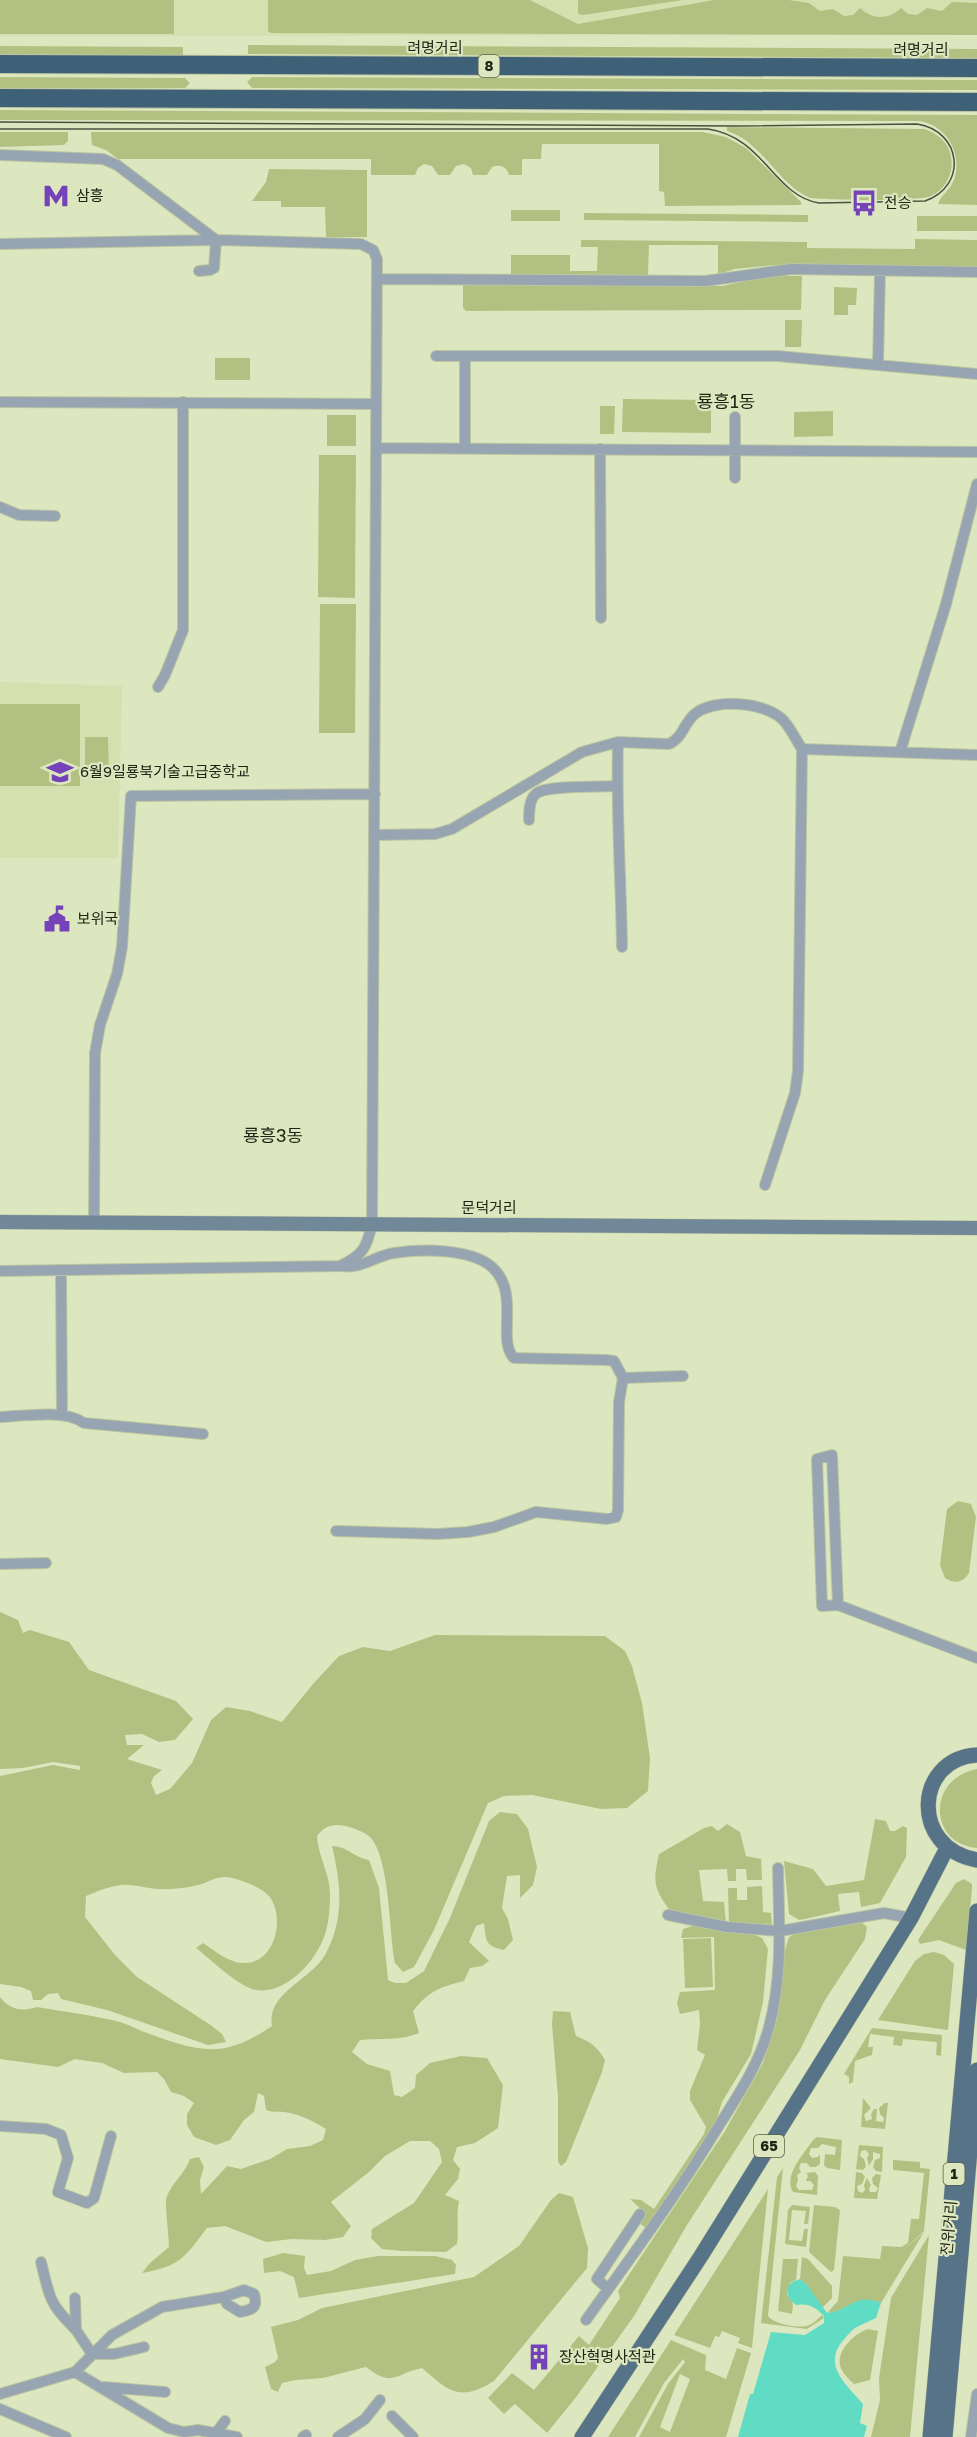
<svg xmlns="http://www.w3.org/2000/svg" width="977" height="2437" viewBox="0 0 977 2437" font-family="'Golos Text','Noto Sans KR',sans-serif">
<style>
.built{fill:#d4e0b0}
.green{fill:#b2c181;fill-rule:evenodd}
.water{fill:#60dcc5}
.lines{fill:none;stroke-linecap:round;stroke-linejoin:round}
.street-casing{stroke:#bbc4a0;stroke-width:12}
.secondary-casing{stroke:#bbc4a0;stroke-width:15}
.primary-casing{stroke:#bbc4a0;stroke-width:16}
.highway-casing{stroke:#bbc4a0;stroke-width:20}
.street{stroke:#96a5b1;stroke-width:10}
.secondary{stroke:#718899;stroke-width:14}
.primary{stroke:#567387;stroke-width:15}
.highway{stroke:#3f6178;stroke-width:18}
.tram{stroke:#4b513c;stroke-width:1.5}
.labels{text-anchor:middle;stroke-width:4.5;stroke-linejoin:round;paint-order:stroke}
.shield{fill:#dde7bf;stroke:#595e48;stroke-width:1.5}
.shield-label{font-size:14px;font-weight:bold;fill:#202415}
.street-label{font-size:15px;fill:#202415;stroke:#dde7bf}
.poi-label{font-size:15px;fill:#202415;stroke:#dde7bf;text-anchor:start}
.quarter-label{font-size:18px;fill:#202415;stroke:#dde7bf}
</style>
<rect width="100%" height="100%" fill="#dde7bf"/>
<path class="built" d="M0 0H977V35L0 36Z
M0 682 122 686 118 858H0Z"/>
<path class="green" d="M0 0H174V34H0Z
M268 0H530L578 24 714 0H789L809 3 820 11 833 9 844 16 853 15 860 8C873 20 888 20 901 8L908 14 917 15 927 8 942 11 952 2 977 3V35L271 33 268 31Z
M578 0H683L583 15 578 14Z
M248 45 977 49V58L248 54Z
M0 46 183 47V56L0 54Z
M0 77 185 78 190 83 185 88H0Z
M252 77 977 80V90L252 88 247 82Z
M0 110 977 115V205L938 204C941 195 950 190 954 180 963 154 947 125 919 121L0 120Z
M727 127 924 129C937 133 949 142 951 157 954 173 946 189 931 196 916 202 830 200 810 198 777 184 763 142 727 131Z
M0 132H68V141L64 145 0 147Z
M91 132H702L726 137 746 148 801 202V205L665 206 664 192 659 191V144H542L541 159H522V175H509C507 167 500 164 492 167L487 175H473L471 168 464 164 456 166 450 175H438L432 166 424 164 418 168 415 175H371V159H118L106 150 92 145Z
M269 169 367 170V237H326L325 207H281V201H252L266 182Z
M511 210H560V221H511Z
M584 213 808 215V222L584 220Z
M917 216H977V231H917Z
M915 239 977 240V267L775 265 735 269 718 274V245H649L648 275 511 274V255H570V271H597L598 247H581V240L807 242V248L915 249Z
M766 276H802L801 310 466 311 463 308V285L723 286Z
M834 287 857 288 856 305H848V315H834Z
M785 320H802L801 347H785Z
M215 358H250V380H215Z
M623 399 711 400V433L622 432Z
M600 406H615L614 434H600Z
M833 411V436L794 437V412Z
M327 415H356V446H327Z
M319 455H356L355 598 318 597Z
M320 604H356L355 733H319Z
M0 704H80V786H0Z
M85 737H108L109 778H85Z
M958 1501 971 1504 976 1517 969 1573C963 1583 954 1584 945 1578L940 1565 947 1509Z
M0 1612 18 1620 23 1633 30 1630 69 1642 89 1670 176 1701 193 1719 175 1740 159 1742 142 1734 125 1735 127 1745H144L127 1759 162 1770 154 1776 151 1783 156 1795 170 1789 192 1763 211 1720 226 1707 250 1711 282 1722 313 1684 339 1656 363 1647 390 1651 435 1635 605 1636 625 1651 632 1666 642 1703 650 1758 648 1791 627 1808 601 1809 532 1795 504 1796 488 1803 434 1930 414 1967 403 1972 395 1963C389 1933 390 1858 370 1837 365 1832 353 1828 345 1826 333 1823 324 1826 317 1836 318 1856 330 1874 330 1894 330 1907 329 1920 326 1931 319 1958 287 1995 256 1990 239 1987 210 1959 196 1948L203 1943C214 1950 229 1963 243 1963 275 1965 286 1917 269 1896 261 1887 244 1881 232 1878 220 1875 213 1880 202 1884 192 1887 177 1889 166 1889 154 1890 142 1886 130 1885 116 1883 98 1891 86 1896L85 1917 115 1955 137 1977 212 2026 222 2034 226 2042 208 2045 107 2010 61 1999 58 1993 48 1994 41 2000H33L31 1991 21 1987 0 1984V1776L53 1765 80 1770V1766L53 1762 23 1768 0 1769Z
M977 1769V1848C929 1844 926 1779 977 1769Z
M500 1812 517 1814 528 1829 537 1867 533 1885 520 1898V1875L507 1876 502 1908 508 1919 513 1940 504 1950C485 1946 486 1941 484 1923L476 1926 469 1942 489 1961 482 1966 470 1968 464 1981C440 1987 429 1991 413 2011L419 2033C400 2041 380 2038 360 2040L352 2052 367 2064 390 2071 394 2095 402 2097 415 2088 416 2075 430 2063 461 2056 487 2058 503 2085 498 2128 475 2143 457 2147 453 2160 460 2169 458 2179 445 2195 459 2201C456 2215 459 2230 457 2244L446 2252 402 2251 382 2249 371 2238 372 2229 414 2203 442 2162 439 2149 430 2141H410L385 2156 369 2172 331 2202 351 2226 343 2237 325 2240 292 2239 266 2242 225 2226 207 2228C184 2258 181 2266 142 2273L150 2263 169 2247C169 2239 165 2202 166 2199 171 2183 185 2174 190 2159L199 2157 204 2167 200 2180 201 2194 227 2166 241 2169 270 2159 287 2149 310 2146 323 2140 326 2129C315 2122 303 2116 290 2113 282 2111 275 2113 266 2110L264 2096 258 2093 254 2112 244 2120 230 2140 216 2145 194 2137 187 2125V2114L194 2103 184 2096 171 2092 164 2079 157 2072 124 2073 102 2063 75 2059 58 2067 0 2059V1997C10 2010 22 2012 37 2007 65 2012 93 2015 120 2022 130 2025 140 2031 150 2034 201 2053 225 2058 272 2026 266 1993 311 1980 325 1955 345 1918 341 1885 332 1846 347 1846 355 1858 369 1860L379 1888 388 1980 395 1983H406L424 1971 450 1918 489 1821Z
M875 1819 886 1821 890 1831H895L903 1826 907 1828 906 1857 880 1903 861 1907 859 1892 838 1894 840 1911 805 1919 799 1920 789 1914 784 1861 813 1869 826 1886 864 1880Z
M727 1824 740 1832 746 1856 761 1859 762 1880H747L746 1869H736V1881H728L727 1869 699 1870 703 1901 724 1902 726 1924 670 1911C653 1887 653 1882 659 1854L704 1828 712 1826 718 1831Z
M964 1879 972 1884V1889L966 1950 939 1940 920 1944 918 1940 956 1883Z
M762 1886 763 1912 771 1913 772 1927 729 1924 728 1888H737V1900H747V1887Z
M860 1921 867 1927 865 1939 825 2000 800 2050 687 2225 634 2316 577 2396 547 2433 515 2404 504 2414 488 2398 512 2373 534 2390 579 2336 589 2345 620 2298 618 2291 725 2131 763 2063 777 2020 785 1950 789 1937 800 1931Z
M696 1925 751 1933 762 1938 768 1949 763 2002 751 2054 722 2102 714 2128 646 2228 639 2223 645 2213 630 2199 641 2200 654 2209 704 2134 706 2127 690 2100V2091L705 2055 697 2050 700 2024 699 2010 680 2014 677 2003 680 1992 715 1990 714 1937 681 1938 683 1929Z
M711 1938 713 1987 685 1988 683 1939Z
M934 1952 944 1955 954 1964 948 2030 878 2020 915 1961 924 1954Z
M553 2011 570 2012 576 2036C589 2041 598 2047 605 2060L602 2072 566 2162 561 2166 558 2162V2097L552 2024Z
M872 2028 942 2035 941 2056 936 2055 937 2042 903 2039 902 2046 893 2045 894 2037 870 2034 868 2047H873L872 2055 855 2061 853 2082 849 2084V2077L844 2074Z
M863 2098 871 2108 864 2115 866 2121 872 2119 871 2114 874 2109H877L876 2121 883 2122 884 2118 880 2114 879 2108 885 2103H888L885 2129 861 2127Z
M817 2137 842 2140 840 2170 827 2168 824 2165 825 2154 835 2155 836 2147 822 2144 818 2148H811L809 2154 812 2158 818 2157 820 2154V2164L816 2167H810L807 2163H801L799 2168 801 2172 797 2175 798 2180 796 2186 799 2190H812L814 2185 810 2181H806L808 2176 806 2173 815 2172 818 2176 817 2195 793 2192C783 2175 804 2154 813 2140Z
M859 2145 883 2147 882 2172 876 2171 873 2167 875 2160 880 2158V2154L873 2152V2159L869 2166 867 2158 869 2154 866 2150 861 2151 860 2156 864 2159 866 2166 863 2170 856 2169Z
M893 2160 920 2162V2168L930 2169 924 2231 900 2253 924 2232 881 2303C857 2293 848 2311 827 2313L838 2301 843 2256 880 2259 882 2246 901 2247 908 2243 911 2219H919L924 2173 893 2170Z
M783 2168 768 2316C774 2324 796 2328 806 2326 812 2325 818 2319 822 2315L824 2318 807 2329 761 2323 777 2177Z
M856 2172 862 2173 865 2177 862 2184 857 2186 858 2191 862 2193 865 2190 864 2185 867 2178 871 2185 869 2188 870 2192H876L878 2188 873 2184 872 2178 876 2174 881 2175 877 2199 854 2198Z
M768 2189 752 2348 738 2343 740 2338 722 2331 719 2337 715 2336 710 2348 674 2335Z
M559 2193 573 2197 588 2248 587 2268 494 2381C460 2402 449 2392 422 2368 394 2374 393 2388 366 2367L323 2378 296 2380 282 2383 278 2392 271 2389 265 2367 275 2362 278 2358 271 2327 298 2320 322 2308 474 2277 519 2246 551 2200Z
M792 2205 810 2207 808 2224H804L806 2211 792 2210 789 2240 802 2241 804 2229H808L806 2247 785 2244 788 2210Z
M814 2205 835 2207 840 2210 834 2270 831 2272 809 2252Z
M929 2235 910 2437H871L880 2400 879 2378 891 2298Z
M283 2253 305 2256 304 2268 307 2275 331 2271 355 2260 378 2256H435L452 2260 456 2265 455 2274 299 2298 294 2277 280 2271 264 2273 263 2259Z
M802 2257 808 2259 832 2286V2298L822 2308 807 2285 800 2279Z
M783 2259H798L796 2280 791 2282 787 2294 793 2304 792 2314 778 2311Z
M868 2329 878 2331 870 2380 854 2384C849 2379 841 2372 840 2365 837 2350 855 2333 868 2329Z
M671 2340 706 2355 705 2370 726 2379 737 2348 751 2353 726 2437H639L668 2384 685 2362 683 2359 664 2383 635 2437H608ZM680 2374 690 2379 670 2432 660 2427Z"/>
<path class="water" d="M800 2279 807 2285 827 2313C850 2311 855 2292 881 2303L876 2318C871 2321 864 2323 859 2326 852 2329 846 2337 841 2343 823 2367 849 2387 863 2404L860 2423 867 2426 864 2437H738L750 2394H753L771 2332 805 2335 824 2323V2316C815 2307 809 2303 796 2305L789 2299 787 2289 792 2282Z"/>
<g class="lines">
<g class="street-casing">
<path id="street" d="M0 155 103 159 117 165 216 240 214 268 210 270 199 271
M0 244 216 240 361 244 373 250 377 259 372 1223C367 1248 363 1255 340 1266L0 1271
M377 279 705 281 792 269 977 272
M436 356H777L977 374
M878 365 880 272
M0 402 376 404
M376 448 977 452
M465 448V357
M600 449 601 618
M735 478V417
M0 507 19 515 55 516
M158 687 165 675 183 630V402
M618 742C616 811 621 878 622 947
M900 752 946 604 977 484
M529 820C529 812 529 798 537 793 548 785 601 787 617 786
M375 835 435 834 452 829 582 752 618 742 669 744C683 738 684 722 696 713 716 698 767 702 784 721 791 729 796 740 802 749
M765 1185 795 1093 798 1071 802 749 977 755
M94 1223 95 1053 100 1025 117 974 122 947 131 796 375 794
M341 1266C363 1269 374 1256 394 1253 422 1249 470 1248 492 1267 521 1293 496 1340 514 1358L606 1360 614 1361 623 1378 683 1376
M61 1270 62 1415
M0 1417C23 1416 65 1409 84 1423L203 1434
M336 1531 438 1534 468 1532 494 1527 536 1512 607 1519 616 1517 618 1510 619 1402 623 1378
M0 1564 46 1563
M838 1605 832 1455 817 1459 822 1606 838 1605 977 1658
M668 1915 727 1927 780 1931 884 1913 911 1918
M0 2126 46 2129 61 2135 68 2158 58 2192 87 2203 94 2198 111 2136
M41 2262C50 2299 49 2303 76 2330
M608 2289 597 2279 640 2214
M75 2298 76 2330 92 2354H114L144 2347
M586 2320C632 2256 679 2192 720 2124 739 2094 760 2062 769 2027 783 1976 779 1921 778 1868
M75 2372 168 2428 184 2432 198 2430 237 2437
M104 2387 165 2392
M0 2394 75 2372 112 2335 162 2307 224 2297 244 2290 254 2294C258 2307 253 2310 240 2312L227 2304 224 2297
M0 2409 66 2437
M392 2416 413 2437
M216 2433 225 2421
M303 2437 306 2435
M338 2437 365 2419 380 2400
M971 2437 977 2394"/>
</g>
<g class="secondary-casing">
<path id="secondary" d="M0 1222 977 1228"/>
</g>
<g class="primary-casing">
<path id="primary" d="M977 1755C915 1758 909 1848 977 1860
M582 2437 701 2256 911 1918 947 1848
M930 2437 977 1911
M945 2437 977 2070"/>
</g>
<g class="highway-casing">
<path id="highway" d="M0 64 977 68
M0 98 977 102"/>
</g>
<use href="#street" class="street"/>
<use href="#secondary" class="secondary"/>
<use href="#primary" class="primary"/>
<use href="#highway" class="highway"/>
<path class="tram" d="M0 122 735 126 917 124C962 131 968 186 925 201L819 203C774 196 764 137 708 129H0"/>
</g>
<defs>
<g id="metro-bare" transform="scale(2.07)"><path d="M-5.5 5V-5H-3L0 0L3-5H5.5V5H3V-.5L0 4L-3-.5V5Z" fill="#7542ba" stroke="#dde7bf" stroke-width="2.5" paint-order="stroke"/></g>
<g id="bus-bare" transform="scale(2.07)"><path d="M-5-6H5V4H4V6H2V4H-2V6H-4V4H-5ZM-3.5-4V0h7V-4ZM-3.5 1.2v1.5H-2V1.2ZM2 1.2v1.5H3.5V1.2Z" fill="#7542ba" stroke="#dde7bf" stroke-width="2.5" paint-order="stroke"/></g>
<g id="school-bare" transform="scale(2.07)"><path d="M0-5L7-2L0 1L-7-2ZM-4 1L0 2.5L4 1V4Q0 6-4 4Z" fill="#7542ba" stroke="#dde7bf" stroke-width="2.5" paint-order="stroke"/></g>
<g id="civic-bare" transform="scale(2.07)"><path d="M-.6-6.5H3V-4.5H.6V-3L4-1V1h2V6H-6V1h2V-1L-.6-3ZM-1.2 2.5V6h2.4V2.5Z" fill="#7542ba" stroke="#dde7bf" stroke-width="2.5" paint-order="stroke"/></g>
<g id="building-bare" transform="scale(2.07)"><path d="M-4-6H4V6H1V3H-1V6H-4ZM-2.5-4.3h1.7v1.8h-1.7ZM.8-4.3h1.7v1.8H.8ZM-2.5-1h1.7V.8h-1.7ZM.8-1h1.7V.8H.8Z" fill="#7542ba" stroke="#dde7bf" stroke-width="2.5" paint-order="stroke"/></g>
</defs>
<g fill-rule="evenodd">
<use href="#metro-bare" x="56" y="196"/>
<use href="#bus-bare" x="864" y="203"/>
<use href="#school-bare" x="60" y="772"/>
<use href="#civic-bare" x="57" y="919"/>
<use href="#building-bare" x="539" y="2357"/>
</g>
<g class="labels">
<g class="shield">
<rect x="478.5" y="55" width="21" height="22" rx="4.5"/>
<rect x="754" y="2135" width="30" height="22" rx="4.5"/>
<rect x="943.5" y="2163" width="21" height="22" rx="4.5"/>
</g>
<g class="shield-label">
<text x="489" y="71">8</text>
<text x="769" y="2151">65</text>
<text x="954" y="2179">1</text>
</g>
<g class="street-label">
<text x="435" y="53">려명거리</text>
<text x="921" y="55">려명거리</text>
<text x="489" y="1213">문덕거리</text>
<text transform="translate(949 2228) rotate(-85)" y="5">전위거리</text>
</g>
<g class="poi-label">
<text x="76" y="201">삼흥</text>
<text x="884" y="208">전승</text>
<text x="80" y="777">6월9일룡북기술고급중학교</text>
<text x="77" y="924">보위국</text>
<text x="559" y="2362">장산혁명사적관</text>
</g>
<g class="quarter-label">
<text x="726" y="408">룡흥1동</text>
<text x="273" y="1142">룡흥3동</text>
</g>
</g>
</svg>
